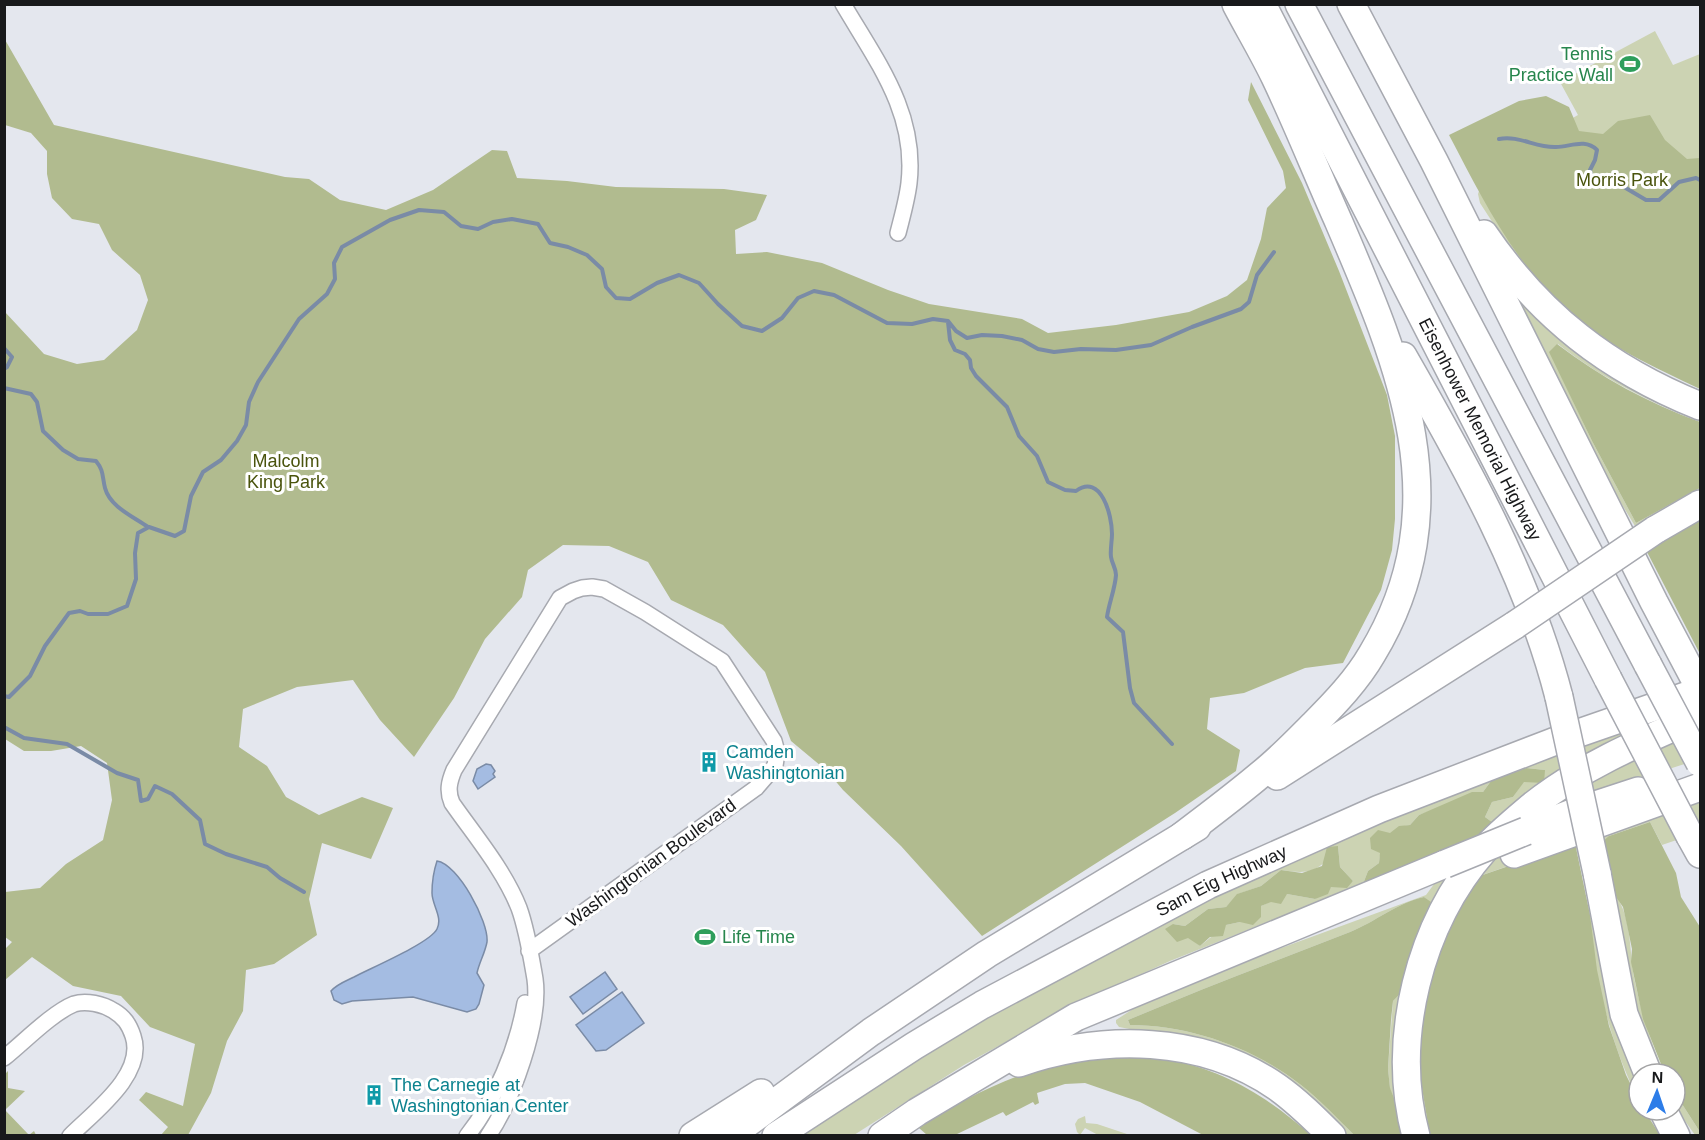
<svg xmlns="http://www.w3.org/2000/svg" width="1705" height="1140" viewBox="0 0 1705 1140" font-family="Helvetica,sans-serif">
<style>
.green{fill:#ccd3b3;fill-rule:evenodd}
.forest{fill:#b1bb8f}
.water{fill:#a4bce2;stroke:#7a8ba6;stroke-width:1.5}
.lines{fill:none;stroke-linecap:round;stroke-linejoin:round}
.stream{stroke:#7a8ba6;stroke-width:4}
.street-casing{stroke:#a7a9b0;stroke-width:18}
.highway-casing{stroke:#a7a9b0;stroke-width:30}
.street{stroke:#fff;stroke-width:15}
.highway{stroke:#fff;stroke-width:27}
.highway-bridge-casing{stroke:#a7a9b0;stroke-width:30;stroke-linecap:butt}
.highway-bridge{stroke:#fff;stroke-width:27}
.labels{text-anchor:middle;stroke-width:6;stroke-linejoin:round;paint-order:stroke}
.leisure-label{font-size:18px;fill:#27864d;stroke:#fff;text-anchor:end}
.park-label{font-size:18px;fill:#4a540d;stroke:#fff}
.street-label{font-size:18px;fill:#18191b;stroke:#fff}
.culture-label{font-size:18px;fill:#0d838f;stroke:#fff;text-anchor:start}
</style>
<rect width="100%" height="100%" fill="#e4e7ee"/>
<path class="green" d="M1655 31 1673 65 1700 54V245L1533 279 1513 254 1480 203 1478 194 1487 167 1578 115 1560 82Z
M1503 274 1700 416V422C1650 402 1601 378 1558 344L1550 352 1592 441 1636 523 1672 503 1635 526 1599 467Z
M1700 723V759L1551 807 1508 866 1474 878 1469 886 1453 912 1431 954 1422 988 1419 1016 1420 1076 1430 1135 1423 1136C1392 1013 1438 883 1539 808 1589 771 1645 748 1700 723Z
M1633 729 1586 755 1496 825 1485 817 1492 802 1513 797 1524 781 1545 770 1526 768 1491 781 1483 792 1419 815 1410 825C1390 827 1381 843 1379 863L1368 871 1363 884 1170 961 1069 1007 964 1065 854 1135 790 1136 988 1012 1308 848 1568 751ZM1338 846 1340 867 1353 881 1346 887H1331L1315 899 1287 894 1261 906 1240 922 1226 925 1200 946 1173 924 1185 926 1208 909 1226 907 1238 894 1261 886 1281 870C1313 875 1319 871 1338 846Z
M1700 799V832L1662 845 1650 822 1609 836 1605 865 1582 873 1575 843Z
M1492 829 1400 1113 1390 1089 1388 1069 1393 1001 1400 994 1414 944 1431 903 1424 897C1397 903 1375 922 1350 932 1276 961 1201 989 1128 1020L1130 1025C1190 1025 1254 1048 1301 1085 1320 1100 1337 1118 1354 1135H1346L1328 1118 1151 1033 1119 1027 1116 1023V1020L1133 1009 1273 951 1426 895 1468 838Z
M1609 887C1634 913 1628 950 1635 982 1642 1014 1651 1044 1665 1074H1657L1644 1044Z
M1587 899C1596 941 1603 985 1615 1026 1621 1048 1639 1081 1639 1101 1618 1059 1604 1014 1596 968 1592 945 1591 922 1587 899Z
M1675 1093 1700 1132V1135H1695L1675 1107Z
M1085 1116 1086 1123 1097 1124 1130 1135H1098L1085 1128 1080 1135 1077 1132 1075 1124 1078 1119Z"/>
<path class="forest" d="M4 38 54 125 285 177 309 179 340 200 386 210 433 190 492 150 507 151 517 178 567 181 616 187 724 189 767 195 756 220 735 230 736 254 767 252 822 263 888 290 929 304 1022 319 1048 333 1116 325 1189 312 1227 296 1247 280 1261 239 1267 208 1286 188 1283 171 1248 100 1251 82 1302 183 1339 271 1387 395 1395 436V519L1392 550 1381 590 1343 663 1305 668 1244 693 1210 698 1207 729 1240 750 1236 771 1175 813 982 936 901 846 843 790 827 771 791 741 765 672 723 625 671 600 648 562 609 546 563 545 528 570 522 597 485 639 454 698 414 757 380 720 353 680 297 687 243 709 239 747 267 766 286 797 319 815 362 797 393 808 371 859 322 843 309 899 317 935 274 964 246 970 243 1011 227 1041 211 1093 188 1135H161L168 1127 139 1100 146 1092 183 1106 195 1044 150 1027 121 996 73 986 32 957 5 980V949L12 942 5 937V892L40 888 66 864 103 840 112 800 107 763 81 746 51 751H24L5 739V312L44 354 77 364 104 360 137 330 148 300 140 275 112 250 99 224 72 219 52 198 47 174V151L31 133 5 125Z
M1546 96 1569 107 1579 131 1603 134 1618 121 1650 115 1665 140 1687 159 1700 158V389C1656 368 1603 344 1566 310 1513 261 1482 198 1449 135L1519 101Z
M1557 344C1600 377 1650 404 1700 422V488L1636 523 1592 441 1549 352Z
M1700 519V654L1646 550Z
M1526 768 1545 770 1544 783 1524 782 1513 797 1492 802 1485 817 1496 825 1492 829 1363 884 1368 871 1379 863 1380 853 1371 849 1370 838 1378 830 1390 833 1399 826 1410 825 1419 815 1472 792H1483L1491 781Z
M1650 822 1676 873 1681 897 1700 927V1132L1675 1093V1074H1665L1643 1019 1631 962 1632 949 1627 925 1623 907 1609 887 1601 843 1609 836Z
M1575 843 1590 915 1597 970 1609 1026 1626 1075 1639 1101V1110H1644L1660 1135 1430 1136 1420 1076 1419 1050 1426 972 1474 878Z
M1338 846 1340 867 1353 881 1347 888 1331 887 1328 894 1315 899 1287 894 1281 904 1271 902 1261 906V917L1253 925 1240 922 1226 925 1223 936 1210 937 1200 946 1188 938 1177 942 1165 929 1173 924 1185 926 1208 909 1226 907 1237 894 1261 886 1281 870 1302 873 1322 866 1327 847Z
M1424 897 1431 902 1414 944 1400 994 1393 1001 1391 1020 1388 1069 1390 1088 1400 1113 1404 1135H1354C1337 1118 1320 1100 1301 1085 1254 1048 1190 1025 1130 1025L1128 1020C1201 989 1276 961 1350 932 1375 922 1397 903 1424 897Z
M1120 1056C1135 1057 1151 1057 1166 1059 1225 1070 1266 1096 1311 1135H1203L1140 1102 1085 1083 1065 1084 1037 1093 1039 1103 1035 1105 1033 1102 1006 1116 1003 1112 955 1135H927L919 1128C964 1097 1024 1068 1078 1060 1091 1058 1106 1057 1120 1056Z
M8 1071V1088L25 1091 5 1110 29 1135 34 1131 36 1135H5V1074Z"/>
<path class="water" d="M486 764 491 765 495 771 493 774 495 777 478 789 473 781 477 769Z
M437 861C458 864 489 922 487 942 485 953 479 963 477 973L484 985 479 1004 476 1009 467 1012 413 997 352 1001 342 1004 334 1000 331 991C337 984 346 981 354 977 371 968 430 943 437 929 443 917 432 905 432 893 432 883 434 870 437 861Z
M605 972 617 989 583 1014 570 997Z
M622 992 644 1023 606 1050 596 1051 576 1025Z"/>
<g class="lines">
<path class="stream" d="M1499 139C1519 135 1536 148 1556 147 1570 147 1585 138 1597 150L1595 160 1590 170 1592 180 1624 187 1646 200H1659L1679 182 1696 178 1700 180
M948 322 950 340 955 350 965 354 970 360 971 368 976 376 1007 407 1019 436 1037 456 1048 482 1065 490 1076 491C1101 473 1112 515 1112 534 1112 541 1110 550 1111 557 1112 564 1116 568 1116 575 1115 589 1109 603 1107 617L1123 632 1130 688 1134 703 1172 744
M4 348 12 357 7 367 4 369
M4 388 31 394 37 402 43 431 63 450 78 459 96 461C104 471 102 476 105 488 110 507 134 517 148 527
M4 696 9 697 30 676 45 646 69 613 80 611 88 614H108L127 606 136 579 135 553 138 533 149 527 175 536 184 531 191 496 203 472 221 460 237 441 246 425 249 402 258 382 299 319 327 294 335 279 334 263 342 247 390 220 419 210 444 212 461 226 478 229 493 222 512 219 538 224 550 243 568 247 587 255 602 269 606 287 616 298 630 299 657 283 679 275 699 283 718 304 742 326 762 331 782 318 798 298 814 291 834 295 887 323 912 324 933 319 948 321 956 331 967 338 982 335 1002 336 1022 340 1038 349 1054 352 1081 349 1116 350 1151 345 1192 327 1241 309 1249 302 1257 275 1274 252
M4 727 24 738 67 744 117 773 138 780 141 801 148 799 155 786 172 794 200 820 205 844 226 854 267 867 280 878 304 892"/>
<g class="street-casing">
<path id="street" d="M843 4C877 62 917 113 909 183 907 200 902 217 898 233
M4 1058C24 1042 52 1013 74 1004 86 1000 103 1004 114 1011 124 1017 129 1024 133 1036 146 1074 94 1112 70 1136
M467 1136C496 1099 517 1049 525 1003
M488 1136C512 1101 541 1022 535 979 531 956 527 930 519 908 504 870 475 836 452 803 447 791 449 782 454 770L560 598 573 591 582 588 592 587 604 589 645 612 722 661 774 741 777 752 775 766 756 788 529 951"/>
</g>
<g class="highway-casing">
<g id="highway">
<path id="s1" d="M1262 4 1608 679"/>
<path d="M1299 4 1648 665"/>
<path d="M1351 4 1434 161 1654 602 1700 689"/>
<path d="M1484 234C1540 316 1608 369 1700 406"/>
<path d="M1403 356C1465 464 1528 576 1559 697"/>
<path d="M1655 530 1700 504"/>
<path d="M1277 776 1515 625"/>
<path d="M1526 831 1577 811 1638 791"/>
<path d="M1182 836C1208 816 1235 796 1261 774 1280 759 1297 741 1314 724 1335 703 1357 680 1372 654 1462 505 1399 362 1337 218 1316 171 1297 123 1275 77 1263 52 1249 29 1236 4"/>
<path d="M1690 836 1700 854"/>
<path d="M1514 854 1700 787"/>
<path d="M1597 873 1624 1014 1648 1074"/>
<path d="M1019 1063C1103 1034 1202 1035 1277 1087 1297 1101 1315 1119 1332 1136"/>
<path d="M1663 1110 1676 1136"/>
<path d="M693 1136 761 1093"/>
<path d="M730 1136 871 1032 987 954 1197 827"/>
<path id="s2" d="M776 1136 914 1046 982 1005 1208 885 1379 809 1553 742 1700 691"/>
<path d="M882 1136 917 1112 1076 1017 1445 864"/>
<path d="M1416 1136C1390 1039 1419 924 1485 849 1496 836 1519 817 1532 806 1582 766 1642 741 1700 716"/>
</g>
</g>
<use href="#street" class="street"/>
<use href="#highway" class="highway"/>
<g class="highway-bridge-casing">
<path id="highway-bridge" d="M1515 625 1655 530
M1648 665 1700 763
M1608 679 1690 836
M1559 697 1597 873
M1445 864 1526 831"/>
</g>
<use href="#highway-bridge" class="highway-bridge"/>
</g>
<defs>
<g id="stadium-bare" transform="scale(1.62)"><path d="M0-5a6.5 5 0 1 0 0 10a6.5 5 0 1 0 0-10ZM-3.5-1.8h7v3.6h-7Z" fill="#2e9e5b" stroke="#fff" stroke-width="2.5" paint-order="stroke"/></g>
<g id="building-bare" transform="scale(1.62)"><path d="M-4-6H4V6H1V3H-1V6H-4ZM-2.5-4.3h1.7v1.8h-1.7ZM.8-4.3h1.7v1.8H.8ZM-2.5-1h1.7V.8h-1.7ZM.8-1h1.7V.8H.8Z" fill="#0f9aa8" stroke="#fff" stroke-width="2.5" paint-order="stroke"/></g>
</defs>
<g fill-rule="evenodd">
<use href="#stadium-bare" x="1630" y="64"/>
<use href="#building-bare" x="709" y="762"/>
<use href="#stadium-bare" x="705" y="937"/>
<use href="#building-bare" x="374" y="1095"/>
</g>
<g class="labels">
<g class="leisure-label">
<text x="1613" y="60">Tennis<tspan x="1613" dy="21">Practice Wall</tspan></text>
<text x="722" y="943" text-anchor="start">Life Time</text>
</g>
<g class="park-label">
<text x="1622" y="186">Morris Park</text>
<text x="286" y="467">Malcolm<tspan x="286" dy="21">King Park</tspan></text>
</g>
<g class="street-label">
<text dy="6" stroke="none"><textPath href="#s1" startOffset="478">Eisenhower Memorial Highway</textPath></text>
<text transform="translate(651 863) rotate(-36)" y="6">Washingtonian Boulevard</text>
<text dy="6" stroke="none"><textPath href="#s2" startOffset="514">Sam Eig Highway</textPath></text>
</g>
<g class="culture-label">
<text x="726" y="758">Camden<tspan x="726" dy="21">Washingtonian</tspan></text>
<text x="391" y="1091">The Carnegie at<tspan x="391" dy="21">Washingtonian Center</tspan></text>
</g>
</g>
<rect width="1705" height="1140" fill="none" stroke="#18191b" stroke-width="12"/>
<g transform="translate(1657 1092) rotate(2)"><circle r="28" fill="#ffffff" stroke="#a3a3a4" stroke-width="1.5"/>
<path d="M0-4.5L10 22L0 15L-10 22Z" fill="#2d7de8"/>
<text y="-9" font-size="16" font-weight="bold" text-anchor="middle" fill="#18191b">N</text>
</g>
</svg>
